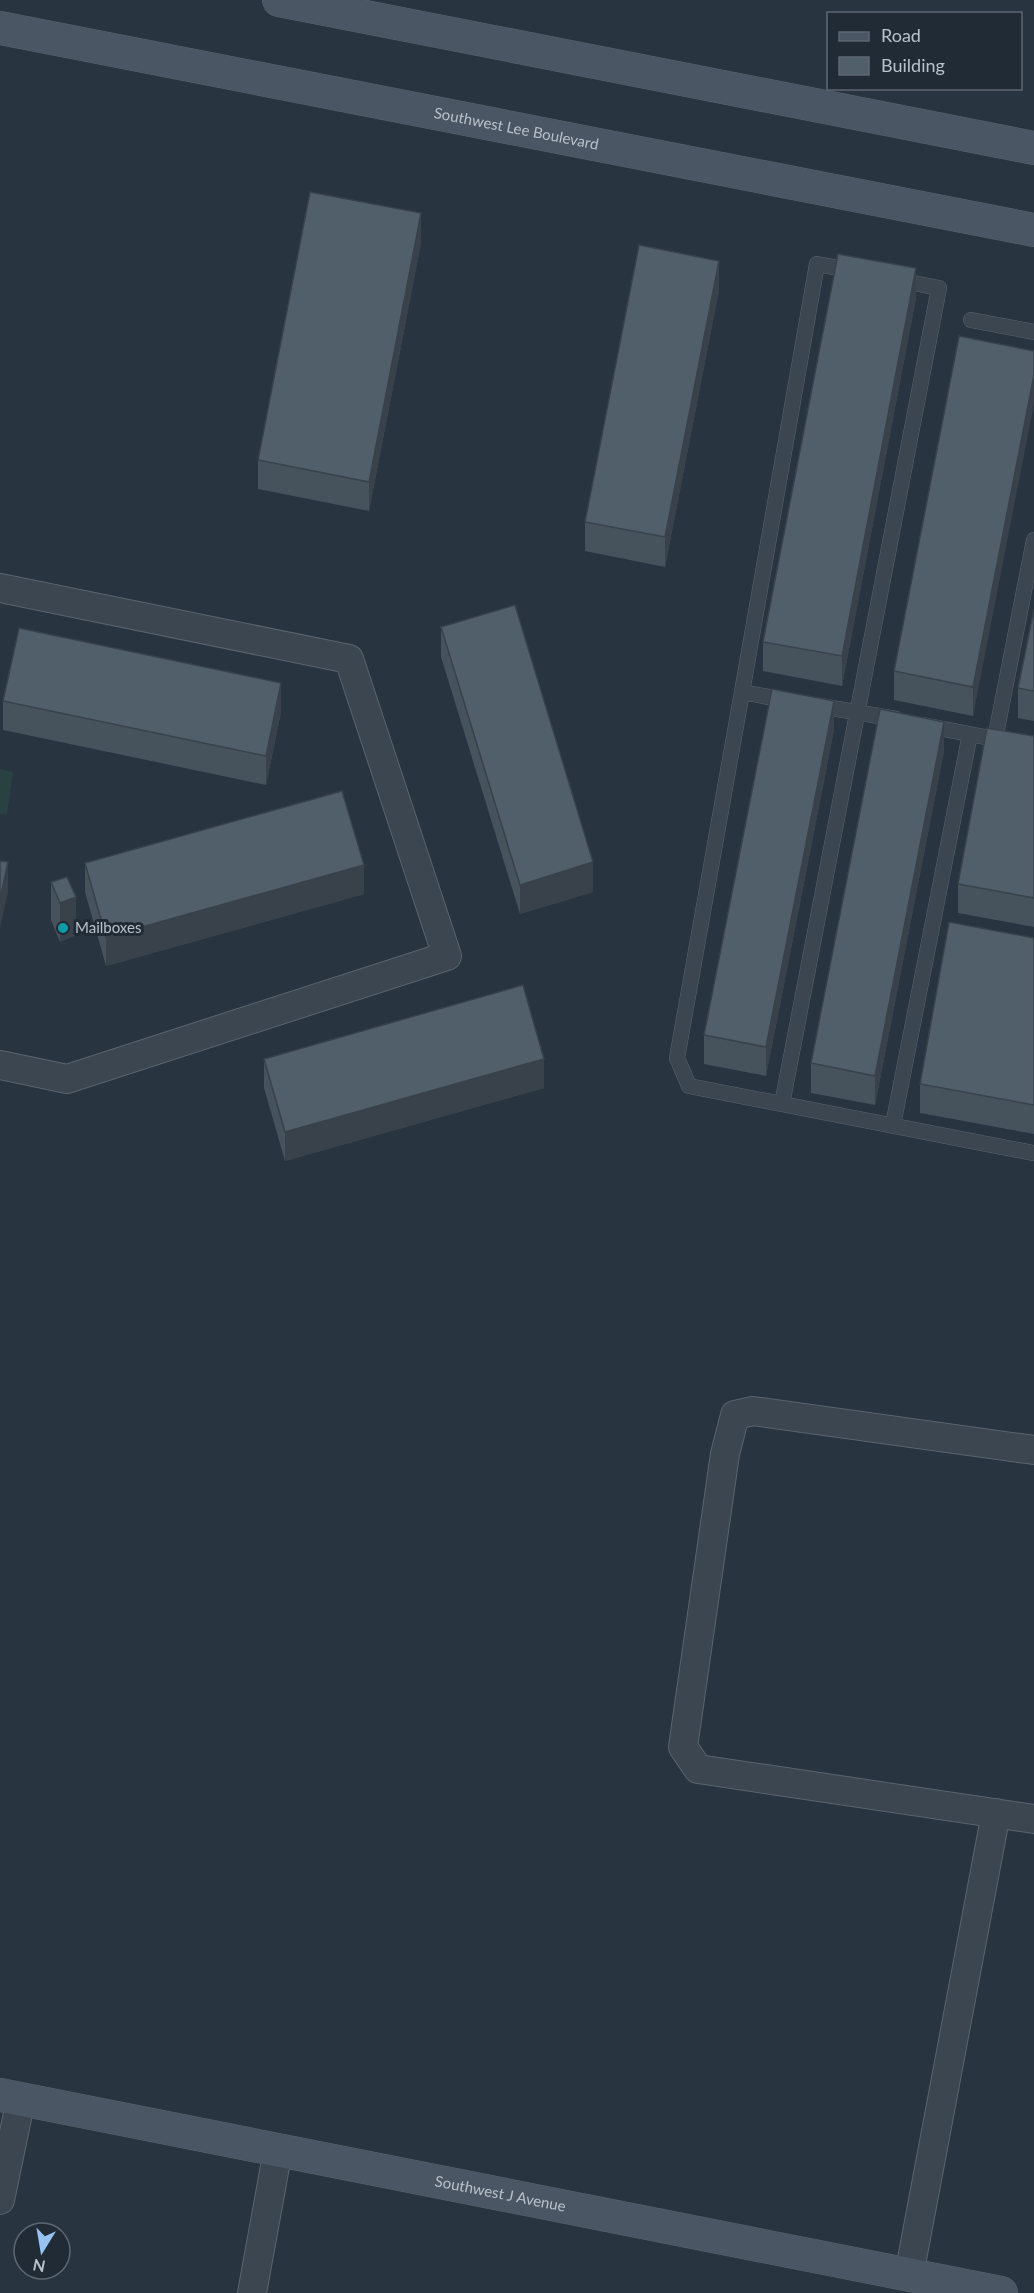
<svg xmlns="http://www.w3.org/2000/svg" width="1034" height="2293" viewBox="0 0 1034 2293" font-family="Lato,sans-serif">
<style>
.green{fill:#2a4141}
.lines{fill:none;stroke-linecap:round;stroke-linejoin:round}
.lane-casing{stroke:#5a646d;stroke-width:16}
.street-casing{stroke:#5a646d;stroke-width:30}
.secondary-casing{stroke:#5a646d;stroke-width:34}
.lane{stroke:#3c4650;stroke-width:15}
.street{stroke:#3c4650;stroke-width:28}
.secondary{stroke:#4a5663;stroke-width:33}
.wall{fill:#46525c}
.shaded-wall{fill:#39424b}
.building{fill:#515f6b;stroke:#39424b;stroke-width:1.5}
.culture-dot{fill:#0f9aa8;stroke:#212b35;stroke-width:2}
.labels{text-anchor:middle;stroke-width:6;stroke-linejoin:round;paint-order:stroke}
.street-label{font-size:15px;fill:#b9c1ca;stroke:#212b35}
.poi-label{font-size:15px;fill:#b9c1ca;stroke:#212b35;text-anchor:start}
</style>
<rect width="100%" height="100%" fill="#283440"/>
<path class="green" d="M0 769 13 772 7 815 0 814Z"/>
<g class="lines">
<g class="lane-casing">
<path id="lane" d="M971 320 1034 332
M742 692 677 1058 689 1086 1033 1153
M790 701 742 692 817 264 854 271
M814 705 896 719
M923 725 995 739 1034 540
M782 1104 939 288 898 280
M893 1125 970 734"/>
</g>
<g class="street-casing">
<path id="street" d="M0 588 349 659 447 956 67 1079 0 1065
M1034 1450 753 1411 735 1415 725 1454 683 1747 698 1769 1034 1819
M0 2200 21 2099
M909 2275 996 1813
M252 2293 278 2150"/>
</g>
<g class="secondary-casing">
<g id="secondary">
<path d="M279 0 1034 148"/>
<path id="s1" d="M0 28 1034 230"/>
<path id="s2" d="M0 2095 1001 2293"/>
</g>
</g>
<use href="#lane" class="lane"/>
<use href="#street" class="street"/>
<use href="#secondary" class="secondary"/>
</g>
<path class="wall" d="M421 243 369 511 258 489V460Z
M719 290 665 567 585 551V522Z
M916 298 842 686 763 671V642Z
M1034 351 973 716 894 700V671Z
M1034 609V721L1018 718V688Z
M441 627 593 892 520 914 441 657Z
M3 701 281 712 266 785 3 730Z
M834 730 766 1076 704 1064V1035Z
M1034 736V927L958 913V884Z
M944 751 875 1105 811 1093V1063Z
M85 863 364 894 106 966 85 892Z
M51 882 76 935 60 942 51 920Z
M1034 938V1134L920 1113V1084Z
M264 1059 544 1088 285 1161 264 1088Z"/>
<path class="shaded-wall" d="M421 213V243L369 511V482Z
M719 261V290L665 567V537Z
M916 268V298L842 686V656Z
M1034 375V404L973 716V687Z
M281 683V712L266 785V756Z
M834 701V730L766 1076V1047Z
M944 722V751L875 1105V1076Z
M8 862V892L0 928V899Z
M593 862V892L520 914V885Z
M364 865V894L106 966V937Z
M76 897V935L60 942V903Z
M544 1059V1088L285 1161V1132Z"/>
<path class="building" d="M310 192 421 213 369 482 258 460Z
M639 245 719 261 665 537 585 522Z
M838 254 916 268 842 656 763 642Z
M959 336 1034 351V375L973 687 894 671Z
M515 605 593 862 520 885 441 627Z
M1034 609V691L1018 688Z
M19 628 281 683 266 756 3 701Z
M772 689 834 701 766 1047 704 1035Z
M880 709 944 722 875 1076 811 1063Z
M987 728 1034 736V898L958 884Z
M342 791 364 865 106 937 85 863Z
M0 861 8 862 0 899Z
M67 877 76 897 60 903 51 882Z
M949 922 1034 938V1105L920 1084Z
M523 985 544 1059 285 1132 264 1059Z"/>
<circle class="culture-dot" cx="63" cy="928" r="6"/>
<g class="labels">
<g class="street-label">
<text dy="5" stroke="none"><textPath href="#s1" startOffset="526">Southwest Lee Boulevard</textPath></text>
<text dy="5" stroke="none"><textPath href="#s2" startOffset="510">Southwest J Avenue</textPath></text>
</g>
<g class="poi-label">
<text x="75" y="933">Mailboxes</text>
</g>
</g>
<rect x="827" y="12" width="195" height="78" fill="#212b35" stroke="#5e6771" stroke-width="1.5"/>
<rect x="839" y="32" width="30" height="9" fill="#4a5663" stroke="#5e6771" stroke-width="1.5"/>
<text x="881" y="42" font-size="18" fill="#b9c1ca">Road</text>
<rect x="839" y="57" width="30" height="18" fill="#515f6b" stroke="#5e6771" stroke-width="1.5"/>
<text x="881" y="72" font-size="18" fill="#b9c1ca">Building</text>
<g transform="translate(42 2251) rotate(191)"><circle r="28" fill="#212b35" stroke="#5e6771" stroke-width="1.5"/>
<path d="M0-4.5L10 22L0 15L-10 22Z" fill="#96c2f2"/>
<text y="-9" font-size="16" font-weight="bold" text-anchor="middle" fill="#b9c1ca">N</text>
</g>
</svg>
